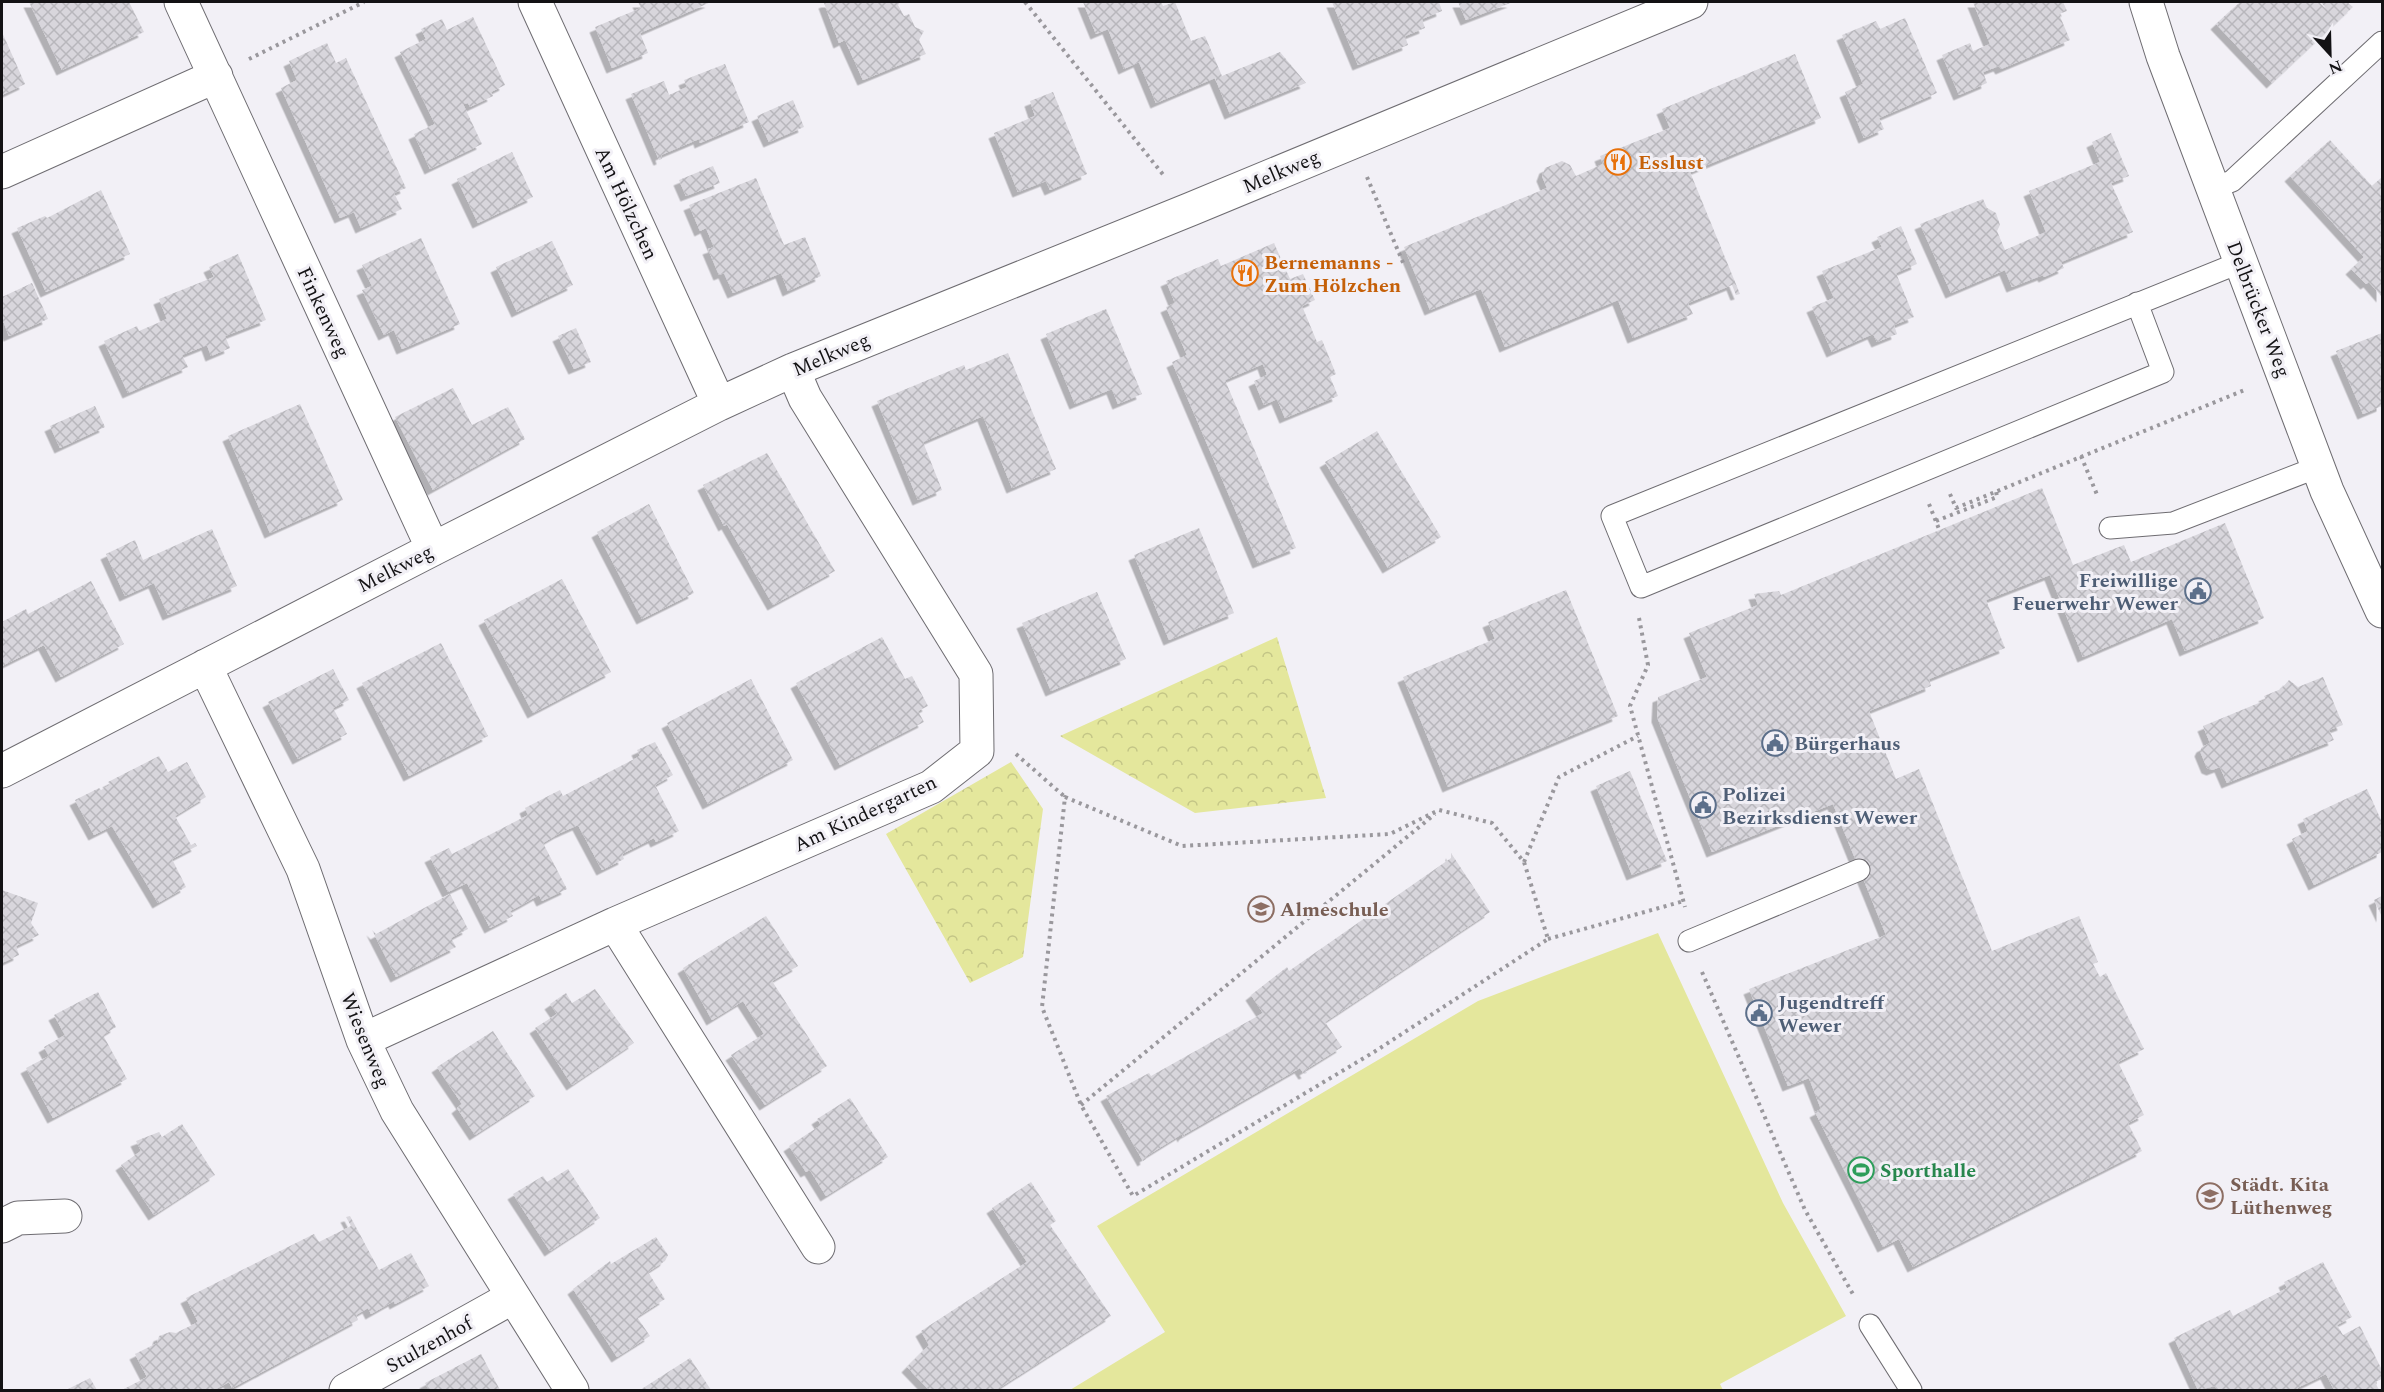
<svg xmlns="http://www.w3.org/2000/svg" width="2384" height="1392" viewBox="0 0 2384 1392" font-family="Spectral,serif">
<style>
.green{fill:#e4e79c}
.park{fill:url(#park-crowns)}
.building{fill:url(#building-cross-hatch);filter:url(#shadow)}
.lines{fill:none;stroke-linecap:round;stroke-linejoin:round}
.lane-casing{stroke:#6e6c71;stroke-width:23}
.street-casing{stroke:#6e6c71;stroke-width:35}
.secondary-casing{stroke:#6e6c71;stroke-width:35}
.path{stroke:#9a989d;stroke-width:4;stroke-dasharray:3 4.5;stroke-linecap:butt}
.lane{stroke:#fff;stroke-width:21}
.street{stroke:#fff;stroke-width:33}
.secondary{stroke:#fff;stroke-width:33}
.labels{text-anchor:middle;stroke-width:6;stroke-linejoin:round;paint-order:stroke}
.food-label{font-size:20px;font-weight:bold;fill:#c56008;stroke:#f2f0f6;text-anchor:start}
.street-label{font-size:20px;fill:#131214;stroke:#f2f0f6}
.service-label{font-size:20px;font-weight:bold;fill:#4e5e75;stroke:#f2f0f6;text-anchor:start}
.education-label{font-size:20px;font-weight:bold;fill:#785e54;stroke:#f2f0f6;text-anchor:start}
.leisure-label{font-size:20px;font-weight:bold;fill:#27864d;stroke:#f2f0f6;text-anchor:start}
</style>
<defs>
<pattern id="park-crowns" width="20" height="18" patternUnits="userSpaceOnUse" patternTransform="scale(1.5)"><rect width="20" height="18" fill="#e4e79c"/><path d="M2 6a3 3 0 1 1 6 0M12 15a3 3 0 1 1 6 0" fill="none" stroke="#c3c586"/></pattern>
<pattern id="building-cross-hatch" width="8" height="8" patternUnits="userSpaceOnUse" patternTransform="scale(1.5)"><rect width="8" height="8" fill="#d8d6dc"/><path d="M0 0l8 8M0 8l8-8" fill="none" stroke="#b8b7bc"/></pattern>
<filter id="shadow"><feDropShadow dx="-5.5" dy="5.5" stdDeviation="0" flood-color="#0004"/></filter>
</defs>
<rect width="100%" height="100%" fill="#f2f0f6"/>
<path class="green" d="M1658 933 1783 1203 1846 1316 1720 1384 1723 1390H1070L1165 1332 1097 1226 1478 1001Z"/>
<path class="park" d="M1277 637 1326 798 1195 813 1060 736Z
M1011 762 1043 809 1023 957 970 983 886 834Z"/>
<path class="building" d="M29 2H129L144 32 62 70Z
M638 2H711L640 33 648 53 612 68 595 27 641 8Z
M827 2H900L898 5 904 16 909 14 915 27 924 31 919 40 926 54 863 80 845 40 839 43 824 3Z
M1083 2H1161L1163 6 1175 2 1191 41 1205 36 1222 76 1280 52 1306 83 1230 114 1215 78 1156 103 1139 62 1124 69 1108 29 1096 34Z
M1332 2H1439L1442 11 1422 19 1425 28 1405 36 1408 45 1358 65Z
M1458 2H1513L1466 20Z
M1973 2H2063L2067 11 2059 14 2070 40 2001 69 1999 66 1983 72 1987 83 1959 95 1942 55 1970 43 1973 51 1990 44Z
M2240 2H2319L2328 11 2321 2H2347L2353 7 2272 83 2216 24Z
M473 17 505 85 491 92 493 96 470 107 468 103 463 104 482 144 430 169 414 134 435 124 400 52 426 39 421 29 442 19 447 30Z
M1905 18 1937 93 1879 118 1884 129 1864 138 1845 92 1863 84 1842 35 1876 21 1880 29Z
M2 32 25 84 2 95Z
M327 43 336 63 346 58 406 188 394 193 402 209 361 228 354 212 340 218 281 88 297 80 289 61Z
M1795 54 1821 118 1690 172 1740 294 1736 295 1732 285 1688 303 1693 314 1633 338 1618 300 1505 347 1481 289 1430 310 1404 247 1547 188 1542 176 1545 168 1562 161 1570 165 1576 176 1603 164 1600 156 1670 128 1662 109Z
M725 64 749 122 700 143 699 139 661 155 662 159 659 160 631 94 664 81 669 95 687 87 684 80Z
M1053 92 1087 174 1050 190 1046 181 1018 192 994 133 1035 116 1030 101Z
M793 100 804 127 769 142 757 116Z
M2111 133 2129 176 2111 183 2133 232 2061 262 2064 268 2044 277 2043 275 2012 287 2005 270 1951 293 1920 224 1983 199 1987 208 1996 213 2000 225 1997 231 2005 250 2046 232 2029 191 2100 162 2092 142Z
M2330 140 2372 186 2382 177V297L2369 282 2366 284 2351 269 2364 257 2290 176Z
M512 152 533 197 478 223 457 179Z
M713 166 720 183 686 196 679 180Z
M756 178 784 245 805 237 821 276 788 291 781 273 733 293 724 273 719 275 708 249 714 247 706 228 700 231 689 205Z
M101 190 130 254 46 292 17 228 45 216 47 218Z
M1901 226 1917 264 1896 273 1914 317 1894 325 1897 334 1877 342 1873 334 1832 352 1812 307 1834 298 1822 271 1882 247 1877 237Z
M421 238 460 324 402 349 394 330 384 335 362 290 372 286 362 265Z
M552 241 573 285 517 312 496 267Z
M1274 243 1290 279 1303 274 1315 300 1302 306 1317 342 1322 340 1336 374 1330 377 1338 396 1285 418 1277 399 1264 405 1254 381 1267 375 1263 364 1225 380 1296 548 1258 563 1172 362 1187 355 1166 307 1175 303 1166 281 1218 259 1221 266Z
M238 254 266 320 225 336 230 348 211 356 207 345 182 355 188 367 128 393 104 341 137 326 139 331 167 319 159 299 214 277 209 267Z
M32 283 48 319 9 336 2 318V297Z
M1106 309 1142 394 1118 404 1112 389 1075 404 1046 334Z
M576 328 591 362 574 369 558 336Z
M2382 333V406L2363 414 2336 351Z
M1008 353 1056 469 1012 488 983 416 923 442 942 490 918 500 877 401 964 365 966 370Z
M453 388 472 425 508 407 525 439 433 490 395 417Z
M300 404 343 500 270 533 228 436Z
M95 406 105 427 60 448 50 426Z
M1377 431 1441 537 1388 568 1325 462Z
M767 453 835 571 773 605 727 524 724 526 703 485Z
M2042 488 2073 565 2124 545 2131 562 2225 523 2264 618 2185 651 2172 619 2083 657 2050 575 1986 600 2005 648 1929 679 1931 686 1869 711 1896 779 1919 769 1992 951 2079 916 2098 962 2093 964 2100 977 2106 973 2144 1049 2118 1062 2144 1115 2128 1123 2142 1151 1913 1267 1899 1239 1883 1247 1815 1112 1821 1109 1809 1078 1788 1086 1749 989 1886 935 1833 804 1712 852 1657 717 1658 697 1707 677 1689 633 1758 605 1754 594 1779 591 1781 595Z
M649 504 694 593 642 619 597 532Z
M1199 528 1234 613 1169 640 1134 555Z
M212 529 237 586 168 615 154 583 125 596 106 554 135 540 143 560Z
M562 579 611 672 533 713 484 620Z
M91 581 124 644 61 677 44 645 2 666V622L26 609 28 614Z
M1566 590 1618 716 1448 787 1403 677 1495 639 1488 622Z
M1097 592 1126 659 1051 691 1022 623Z
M882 637 905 679 912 676 928 706 918 711 924 722 840 765 796 683Z
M441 643 488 736 409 776 362 683Z
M333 669 349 700 333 708 347 734 298 759 268 702Z
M2323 677 2343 725 2329 730 2334 740 2227 783 2220 767 2212 770 2207 768 2200 751 2202 747 2210 743 2203 726 2266 700 2264 696 2281 689 2289 680 2298 687Z
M751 679 793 760 708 804 667 723Z
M655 742 673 775 655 785 679 831 656 842 654 838 622 854 624 859 602 870 578 825 560 833 543 843 567 889 542 901 539 895 525 903 510 911 513 916 490 928 467 883 448 892 430 857 449 848 452 854 528 815 525 808 560 790 563 796 640 756 637 750Z
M159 756 168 772 187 762 206 797 175 816 191 845 195 843 197 846 172 859 186 887 158 903 112 826 94 835 75 800 99 788 101 790 110 785 108 782Z
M1630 771 1667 861 1632 875 1596 786Z
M2367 789 2382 822V852L2314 885 2292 839 2308 831 2303 819Z
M1451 853 1490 912 1325 1022 1342 1047 1305 1070 1307 1073 1304 1074 1300 1068 1185 1134 1183 1137 1182 1134 1145 1157 1146 1159 1143 1161 1106 1096 1149 1073 1151 1076 1263 1013 1251 995 1287 967 1289 971 1451 858Z
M2 890 38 903 31 923 39 935 16 946 19 955 2 963Z
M450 894 468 929 451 938 456 947 396 977 372 930 376 934Z
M2382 896V917L2374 900Z
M766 916 798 966 772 981 827 1066 765 1105 731 1055 764 1034 743 1001 712 1020 683 968Z
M595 989 634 1043 572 1085 535 1028 557 1014 550 1004 566 993 572 1003Z
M98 992 116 1027 103 1035 127 1079 53 1118 26 1068 49 1056 44 1047 65 1035 54 1015Z
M493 1031 535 1096 475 1135 457 1108 462 1104 437 1067Z
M850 1098 888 1157 826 1196 810 1170 806 1172 789 1146 821 1125 817 1119Z
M182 1124 215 1175 154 1215 121 1165 141 1151 136 1141 159 1132 162 1137Z
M568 1169 600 1218 550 1251 513 1194 543 1176 547 1182Z
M1031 1182 1056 1221 1050 1225 1111 1316 996 1390H929L907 1367 929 1345 921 1331 1027 1262 992 1208Z
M350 1216 379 1270 411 1253 429 1286 395 1304 394 1301 371 1314 368 1308 356 1315 358 1320 232 1388 229 1382 214 1390H122L147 1377 135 1354 157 1343 159 1336 170 1332 176 1333 198 1322 186 1298 314 1234 319 1242 351 1226 346 1217Z
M656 1237 668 1255 665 1261 648 1272 665 1299 637 1317 650 1336 617 1357 573 1289 610 1261 611 1264Z
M2323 1262 2352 1317 2337 1325 2343 1335 2360 1326 2382 1370V1379L2375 1382 2379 1390H2334L2326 1374 2297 1388 2298 1390H2217L2215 1386 2198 1390 2174 1338 2230 1310 2233 1316 2287 1288 2284 1282Z
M481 1354 500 1390H429L425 1383Z
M690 1358 711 1390H640Z
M90 1378 97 1390H66Z"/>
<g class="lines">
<g class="lane-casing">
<path id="lane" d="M2214 188 2232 181 2382 42
M2137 303 2163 372 1641 587 1612 516 2241 262
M2110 528 2173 523 2318 467
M1689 941 1859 870
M1870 1325 1911 1390"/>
</g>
<g class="street-casing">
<path id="street" d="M181 2 433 549
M535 2 719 404
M2 172 216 76
M205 666 303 869 363 1040 397 1111 572 1390
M2 771 433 549 719 404 793 370 1191 209 1691 2
M615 924 818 1247
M363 1040 615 924 931 787 977 751 976 674 805 398 793 370
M2 1226 18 1218 65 1216
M346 1390 513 1297"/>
</g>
<g class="secondary-casing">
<path id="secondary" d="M2146 2 2163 56 2327 491 2382 611"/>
</g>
<path class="path" d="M1025 2 1165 177
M249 59 364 2
M1367 177 1404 265
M2081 456 2098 497
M1950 494 1956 508 2247 389
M1929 504 1939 529
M1936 521 1997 497 1996 491
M1639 618 1648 665 1630 706 1685 907
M1016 754 1065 797
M1065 797 1182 846 1390 834 1439 810 1492 823 1524 862 1548 939 1374 1052 1133 1196 1081 1105 1042 1007Z
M1524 862 1559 777 1638 736
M1548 939 1684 901
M1702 972 1805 1210 1854 1296
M1081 1105 1435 814"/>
<use href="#lane" class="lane"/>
<use href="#street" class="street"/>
<use href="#secondary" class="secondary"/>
</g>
<defs>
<g id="restaurant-ring" transform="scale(1.35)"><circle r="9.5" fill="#f2f0f6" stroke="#e8710a" stroke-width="1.5"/><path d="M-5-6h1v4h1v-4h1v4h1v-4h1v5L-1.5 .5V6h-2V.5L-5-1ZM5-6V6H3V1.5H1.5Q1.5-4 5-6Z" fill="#e8710a"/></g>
<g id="civic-ring" transform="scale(1.35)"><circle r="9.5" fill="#f2f0f6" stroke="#5c6f8a" stroke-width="1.5"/><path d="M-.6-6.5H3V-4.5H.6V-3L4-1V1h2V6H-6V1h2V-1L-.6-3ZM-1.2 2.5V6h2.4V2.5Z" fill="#5c6f8a"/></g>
<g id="school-ring" transform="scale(1.35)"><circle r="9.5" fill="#f2f0f6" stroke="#8d6e63" stroke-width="1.5"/><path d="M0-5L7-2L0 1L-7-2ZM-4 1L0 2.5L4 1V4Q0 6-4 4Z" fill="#8d6e63"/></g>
<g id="stadium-ring" transform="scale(1.35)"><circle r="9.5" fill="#f2f0f6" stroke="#2e9e5b" stroke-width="1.5"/><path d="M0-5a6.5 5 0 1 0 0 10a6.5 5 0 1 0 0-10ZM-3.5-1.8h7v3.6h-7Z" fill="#2e9e5b"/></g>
</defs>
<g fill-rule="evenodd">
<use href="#restaurant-ring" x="1618" y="162"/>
<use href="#restaurant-ring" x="1245" y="273"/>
<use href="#civic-ring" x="2198" y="591"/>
<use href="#civic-ring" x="1775" y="743"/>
<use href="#civic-ring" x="1703" y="805"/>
<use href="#school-ring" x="1261" y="909"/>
<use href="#civic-ring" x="1759" y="1013"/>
<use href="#stadium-ring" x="1861" y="1170"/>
<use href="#school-ring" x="2210" y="1196"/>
</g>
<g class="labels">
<g class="food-label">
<text x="1638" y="169">Esslust</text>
<text x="1264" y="269">Bernemanns -<tspan x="1264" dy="23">Zum Hölzchen</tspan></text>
</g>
<g class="street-label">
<text transform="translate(1281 171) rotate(-23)" y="7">Melkweg</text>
<text transform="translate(627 203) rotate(65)" y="7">Am Hölzchen</text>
<text transform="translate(2259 309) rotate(69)" y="7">Delbrücker Weg</text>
<text transform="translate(324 312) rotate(65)" y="7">Finkenweg</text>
<text transform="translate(831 354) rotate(-23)" y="7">Melkweg</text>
<text transform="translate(395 568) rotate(-27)" y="7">Melkweg</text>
<text transform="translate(865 813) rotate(-25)" y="7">Am Kindergarten</text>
<text transform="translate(366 1040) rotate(68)" y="7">Wiesenweg</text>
<text transform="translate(429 1344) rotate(-29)" y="7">Stulzenhof</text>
</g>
<g class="service-label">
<text x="2178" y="587" text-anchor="end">Freiwillige<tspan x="2178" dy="23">Feuerwehr Wewer</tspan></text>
<text x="1794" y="750">Bürgerhaus</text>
<text x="1722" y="801">Polizei<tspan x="1722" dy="23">Bezirksdienst Wewer</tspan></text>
<text x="1778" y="1009">Jugendtreff<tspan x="1778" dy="23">Wewer</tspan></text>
</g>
<g class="education-label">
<text x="1280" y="916">Almeschule</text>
<text x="2230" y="1191">Städt. Kita<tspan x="2230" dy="23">Lüthenweg</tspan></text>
</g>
<g class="leisure-label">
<text x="1880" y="1177">Sporthalle</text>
</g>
</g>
<rect width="2384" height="1392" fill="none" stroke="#131214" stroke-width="6"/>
<g transform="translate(2330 54) rotate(158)" stroke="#f2f0f6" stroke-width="4.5" paint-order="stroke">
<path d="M0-4.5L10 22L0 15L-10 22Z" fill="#131214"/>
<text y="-9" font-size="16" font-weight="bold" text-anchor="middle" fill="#131214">N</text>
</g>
</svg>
